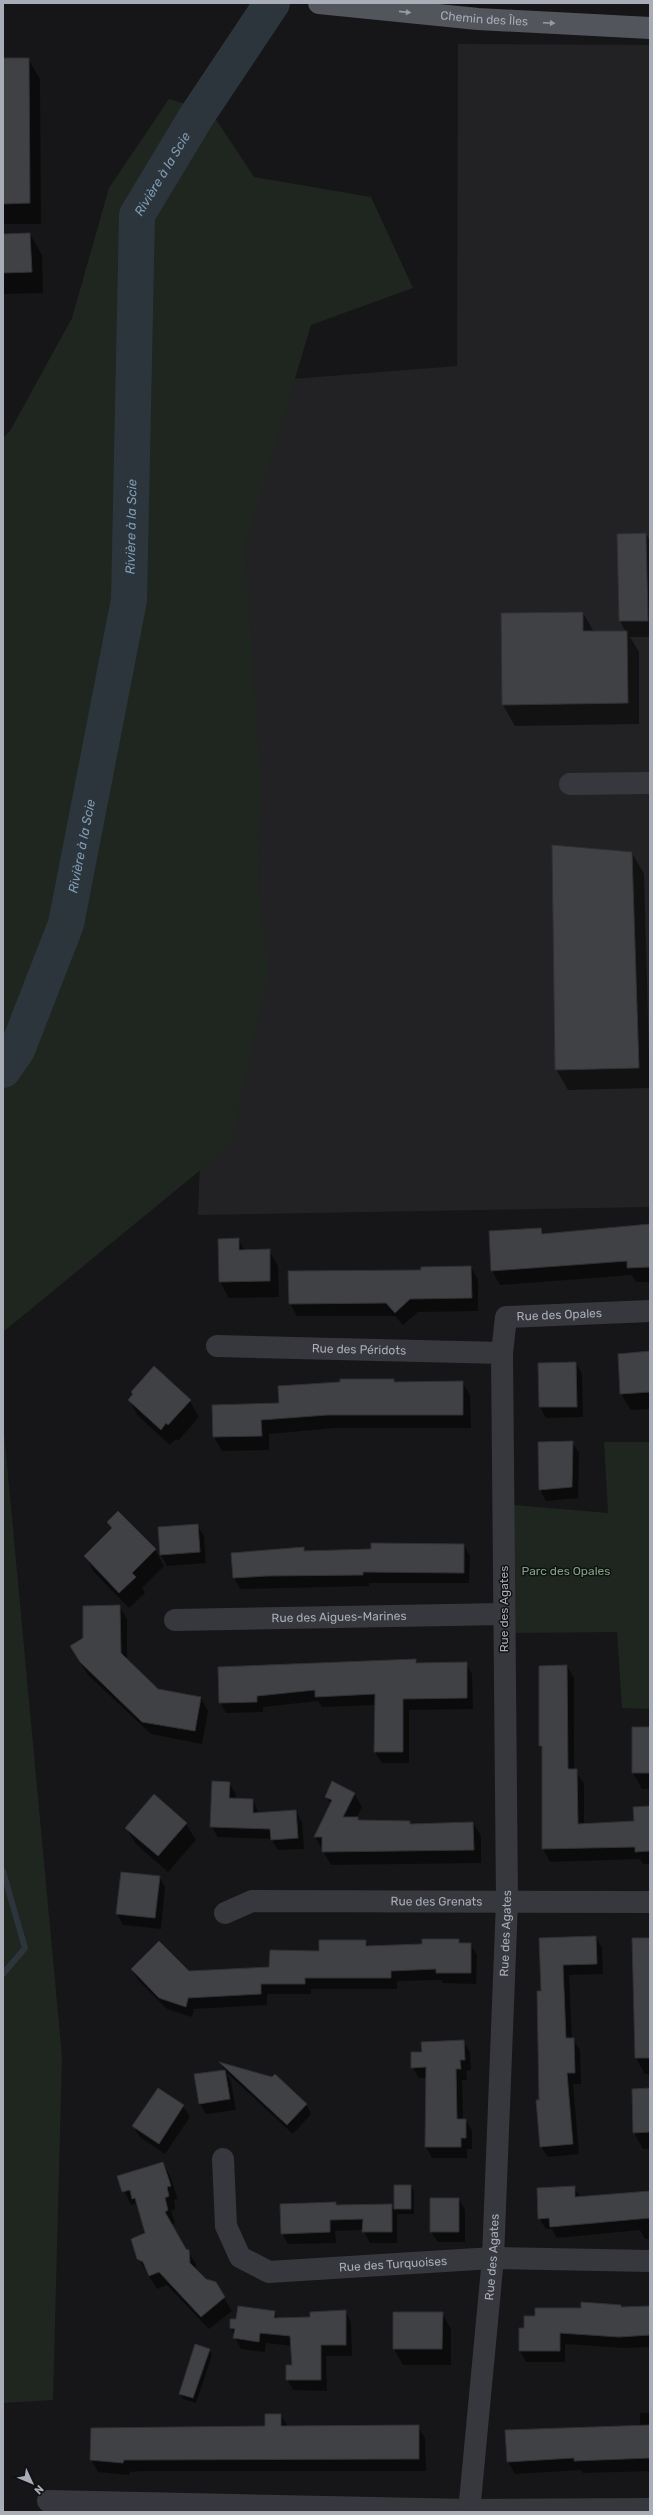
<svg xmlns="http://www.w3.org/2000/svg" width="653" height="2515" viewBox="0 0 653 2515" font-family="Rubik,sans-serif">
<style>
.built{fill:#222225}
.green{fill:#1e261f}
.shadow{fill:#0007}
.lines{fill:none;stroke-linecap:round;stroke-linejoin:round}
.stream{stroke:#2c353c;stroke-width:6}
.river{stroke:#2c353c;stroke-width:36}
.building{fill:#404145;stroke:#303034}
.minor{stroke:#37383d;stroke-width:22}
.major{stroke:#53555c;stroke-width:22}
.oneway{fill:#979ba6}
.labels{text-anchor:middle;stroke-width:3;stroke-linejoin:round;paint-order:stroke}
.street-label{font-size:12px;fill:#a8adb8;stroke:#111113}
.park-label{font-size:12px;fill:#7fa381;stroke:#111113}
.water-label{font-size:13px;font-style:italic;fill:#7f9bb3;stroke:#111113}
</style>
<rect width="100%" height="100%" fill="#161618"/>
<path class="built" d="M458 44 650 45V1207L198 1215 217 686 241 383 457 366Z"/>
<path class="green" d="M169 99 211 112 254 177 371 197 413 288 311 325 245 546 260 774 258 888 269 971 231 1145 3 1332V438L10 431 72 318 109 188Z
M3 1421 62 2056 53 2400 3 2403Z
M604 1442H650V1709L622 1708 617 1632 504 1633 503 1504 608 1513Z"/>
<path class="shadow" d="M3 59H28L40 79 41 224H3Z
M30 234 42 255 43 293 3 294V235Z
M646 534 650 541V637H630L639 652V724L515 726 503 705 583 613 594 632H626L620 621 618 535Z
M632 853 644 874 650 1088 568 1090 556 1069Z
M650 1225V1282H636L632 1275 500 1285 492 1271 541 1229 544 1235Z
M238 1239 245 1251 269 1250 278 1266 279 1297 229 1298 220 1282Z
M471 1267 478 1280V1311L418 1312 403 1325 395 1316H297L290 1304 422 1271Z
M650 1352V1409L631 1410 621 1394Z
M576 1363 582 1374 583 1417 546 1418 540 1407 539 1364Z
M393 1380 395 1383 462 1382 470 1395 471 1428H335L269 1434V1450L222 1451 214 1437 213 1406 280 1404Z
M129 1400 190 1401 199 1417 178 1441 176 1439 170 1445 138 1416Z
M572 1442 579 1453 578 1498 546 1501 540 1490Z
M108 1522 155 1550 164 1566 142 1588 145 1593 129 1608 94 1572 85 1556 112 1529Z
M197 1525 204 1536 206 1563 167 1566 161 1555Z
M464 1545 470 1556 469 1583H369V1586L240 1589 234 1578 303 1548 305 1552Z
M119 1606 127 1619V1661L158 1690 201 1698 208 1711 202 1744 151 1734 88 1675 78 1659 84 1638Z
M416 1660 418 1664 466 1663 472 1674 473 1709 409 1710V1763H382L375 1752 376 1705 322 1707 318 1701 263 1707V1712L226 1713 220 1702 219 1668Z
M567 1666 574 1678V1770L584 1783V1825L635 1822 650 1807V1864H643L640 1859 550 1862 543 1849V1750L540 1745Z
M650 1728V1789H642L633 1773Z
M229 1783 236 1794 235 1799 253 1800 259 1814 296 1811 302 1822 304 1849 278 1850 271 1839 218 1837 211 1826Z
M354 1793 362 1807 357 1817 359 1821 410 1822 412 1825 473 1823 481 1836V1863L331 1865 315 1837 331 1805 326 1796Z
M186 1824 196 1840 168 1872 136 1844 126 1828Z
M159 1877 165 1887 161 1929 123 1925 117 1914Z
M596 1937 602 1948 603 1974 569 1975 572 2039 580 2050 581 2084H573L579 2154 548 2157 541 2147 540 1939Z
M650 1939V2074H645L636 2058Z
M458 1940 461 1944H470L477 1955 476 1984 443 1983 441 1980 397 1981V1989H311V1994H267V2005L194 2009 192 2017 167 2009 138 1980 132 1969 188 1972 270 1968 320 1952 366 1941 369 1947 423 1945Z
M463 2041 470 2052 471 2070 466 2071 467 2080H462L463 2120H466L472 2131V2149H467V2158H432L426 2147 425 2105H428L427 2078H419L412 2067 423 2053Z
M221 2063 306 2104 311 2114 293 2134 226 2072 231 2082 236 2110 206 2114 200 2104 225 2071Z
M650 2089V2149H643L634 2133Z
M183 2106 190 2117 165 2154 140 2137 133 2126Z
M163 2163 170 2176 178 2199 174 2200 175 2209 171 2211 175 2223 171 2225 196 2264V2271L205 2280 215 2283 232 2311 209 2329 167 2285 157 2289 138 2258 147 2234 139 2209 136 2203 131 2205 118 2177Z
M395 2186H411L414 2192V2214H397V2243H370L363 2230 335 2231 336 2243 288 2244 282 2233 336 2203 338 2206 391 2205 395 2211Z
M574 2187 580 2197 650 2192V2239H645L640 2230 557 2238 552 2229H546L539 2218Z
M459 2199 465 2210V2242H438L431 2232Z
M650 2307V2347L625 2348 565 2344V2362H526L520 2351V2329L621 2308Z
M345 2311 351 2322 352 2356H326L327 2391 293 2390 287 2379 293 2366 292 2346 266 2343 265 2352 241 2349 231 2328V2320L274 2312 278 2319 311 2318Z
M442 2313 451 2329V2365H403L394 2349Z
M209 2350 212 2355 196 2403 183 2399 180 2394Z
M640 2413H650V2471L583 2473 581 2470 515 2474 508 2462 640 2427Z
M281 2415 288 2427 418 2426 425 2438 426 2471H144L130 2472 129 2475 98 2472 91 2460 266 2427Z"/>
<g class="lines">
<path class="stream" d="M3 1871 25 1948 3 1974"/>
<path class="river" id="s1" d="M3 1070 17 1050 66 924 129 600 137 215 196 117 272 3"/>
</g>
<path class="building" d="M3 58H29L30 203 3 204Z
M30 233 32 272 3 273V234Z
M646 533 648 621H619L617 534Z
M583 612V631H627L628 703 502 705 501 613Z
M552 845 632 852 639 1068 555 1070Z
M650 1224V1267L627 1268V1261L491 1271 489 1231 541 1228 542 1234Z
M239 1238V1250L270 1249V1281L219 1282 218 1239Z
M471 1266 472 1298 410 1299 395 1313 386 1303 289 1304 288 1271 421 1270V1267Z
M650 1351V1392L620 1394 618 1354Z
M576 1362 577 1407H539L538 1363Z
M154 1366 191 1400 168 1425 166 1423 161 1430 128 1400 133 1394 131 1392Z
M340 1379H394V1382L463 1381V1415H327L261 1420 262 1436 213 1437 212 1405 279 1403 278 1386 340 1382Z
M573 1441 572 1487 539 1490 538 1442Z
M118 1511 156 1549 132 1573 136 1577 119 1593 84 1556 112 1528 107 1522Z
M198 1524 200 1552 160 1555 158 1527Z
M371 1543 464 1544V1573L363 1572V1575L267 1576 233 1578 231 1553 304 1547V1551L371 1549Z
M120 1605 121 1653 158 1689 201 1697 195 1731 142 1722 80 1662 70 1646 83 1638V1606Z
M416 1659V1663L467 1662V1698L403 1699V1752H374L375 1694 315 1697V1690L257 1696V1702L219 1703 218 1667Z
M567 1665 568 1769H577L578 1824 634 1821 633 1807 650 1806V1851L635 1852V1847L542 1849V1746H539V1666Z
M632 1727H650V1773H632Z
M212 1781 230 1782 229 1798 253 1799V1813L296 1810 298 1838 271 1840 270 1829 210 1827Z
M332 1781 355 1793 343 1817H358V1820L410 1821V1824L473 1822 474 1850 322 1852V1837H314L332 1800 325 1797Z
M154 1794 187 1823 158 1856 125 1828Z
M121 1872 160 1876 155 1918 116 1914Z
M596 1936 597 1964 563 1965 566 2038H574L575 2073H567L573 2144 540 2147 536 2100H539L537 1991H541L539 1938Z
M632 1938H650V2058H635Z
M422 1939H459V1943H471V1973H436V1969L391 1971V1978H305V1984H261V1994L188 1998 186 2007 159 1998 131 1969 159 1941 189 1971 269 1967 270 1950 319 1951V1940H366V1946L422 1944Z
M464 2040 465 2060H460L461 2069H456L457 2119H466V2138H461V2147H425L426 2067 411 2068V2052H422L421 2042Z
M219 2062 272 2077 275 2074 307 2104 287 2125Z
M225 2070 230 2099 199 2104 194 2074Z
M158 2088 184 2105 159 2144 132 2126Z
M650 2088V2132L633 2133 632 2089Z
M163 2162 171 2186 167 2187 169 2196 165 2198 168 2210 165 2212 186 2249 189 2250 190 2263 206 2279 216 2282 225 2297 201 2317 159 2272 149 2276 143 2262 137 2259 131 2239 145 2233 135 2198 132 2199 130 2190 122 2192 117 2176Z
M394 2185H411V2209H394Z
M575 2186V2197L650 2191V2218L550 2227 549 2218 538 2219 537 2188Z
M430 2198H459V2232H430Z
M336 2202V2205L392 2204V2232H362L363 2219 330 2220V2232L281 2234 280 2204Z
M581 2302 621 2305V2307L650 2306V2335L619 2337 560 2333V2351H519V2328H524V2316H535V2308H581Z
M238 2306 275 2311 274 2318 310 2317V2312L346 2310V2345H321V2380H286V2365H292L290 2336 260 2333 259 2342 233 2338 235 2329 230 2328V2319H236Z
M393 2312H443L442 2349H393Z
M195 2344 210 2349 193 2398 179 2394Z
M265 2414H281V2426L419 2425V2459L136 2460H124L123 2463 90 2460 91 2428 265 2426Z
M650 2425V2458L574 2461V2458L507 2462 505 2430Z"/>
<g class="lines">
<g class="minor">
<path d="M570 784 650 783"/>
<path id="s2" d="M217 1346 502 1353"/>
<path id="s3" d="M175 1620 504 1614"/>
<path id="s4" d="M225 1913 252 1901 650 1902"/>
<path id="s5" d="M223 2159 226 2226 240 2257 269 2272 493 2258 650 2261"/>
<path d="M48 2501 469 2510 650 2509"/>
<path id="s6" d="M469 2512 493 2258 507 1902 502 1353 506 1317 650 1311"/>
</g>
<path class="major" id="s7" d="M319 3 478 19 650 28"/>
</g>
<defs><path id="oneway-solid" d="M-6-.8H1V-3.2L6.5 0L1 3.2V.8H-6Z"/></defs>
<g class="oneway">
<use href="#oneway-solid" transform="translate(405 12) rotate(6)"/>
<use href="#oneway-solid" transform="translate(549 23) rotate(3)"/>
</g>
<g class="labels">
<g class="street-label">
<text dy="4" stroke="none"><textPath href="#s7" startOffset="166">Chemin des Îles</textPath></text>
<text dy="4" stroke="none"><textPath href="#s6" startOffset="1250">Rue des Opales</textPath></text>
<text dy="4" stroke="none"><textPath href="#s2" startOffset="142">Rue des Péridots</textPath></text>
<text transform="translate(504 1609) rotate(-90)" y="4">Rue des Agates</text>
<text dy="4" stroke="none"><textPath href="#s3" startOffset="164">Rue des Aigues-Marines</textPath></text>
<text dy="4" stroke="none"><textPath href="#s4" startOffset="214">Rue des Grenats</textPath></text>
<text dy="4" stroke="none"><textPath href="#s6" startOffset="580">Rue des Agates</textPath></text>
<text dy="4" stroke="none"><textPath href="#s6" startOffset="256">Rue des Agates</textPath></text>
<text dy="4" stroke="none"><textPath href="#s5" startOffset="258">Rue des Turquoises</textPath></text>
</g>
<g class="park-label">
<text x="566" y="1575">Parc des Opales</text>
</g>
<g class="water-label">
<text dy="5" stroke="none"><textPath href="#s1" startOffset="923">Rivière à la Scie</textPath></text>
<text dy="5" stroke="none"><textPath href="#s1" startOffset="563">Rivière à la Scie</textPath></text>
<text dy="5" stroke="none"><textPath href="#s1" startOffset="239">Rivière à la Scie</textPath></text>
</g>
</g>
<rect width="653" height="2515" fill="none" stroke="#a8adb8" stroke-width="8"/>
<g transform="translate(32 2483) rotate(134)" stroke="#111113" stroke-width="3" paint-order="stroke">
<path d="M0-3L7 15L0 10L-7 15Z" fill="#a8adb8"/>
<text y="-6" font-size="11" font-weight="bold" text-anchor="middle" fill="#a8adb8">N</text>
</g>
</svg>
